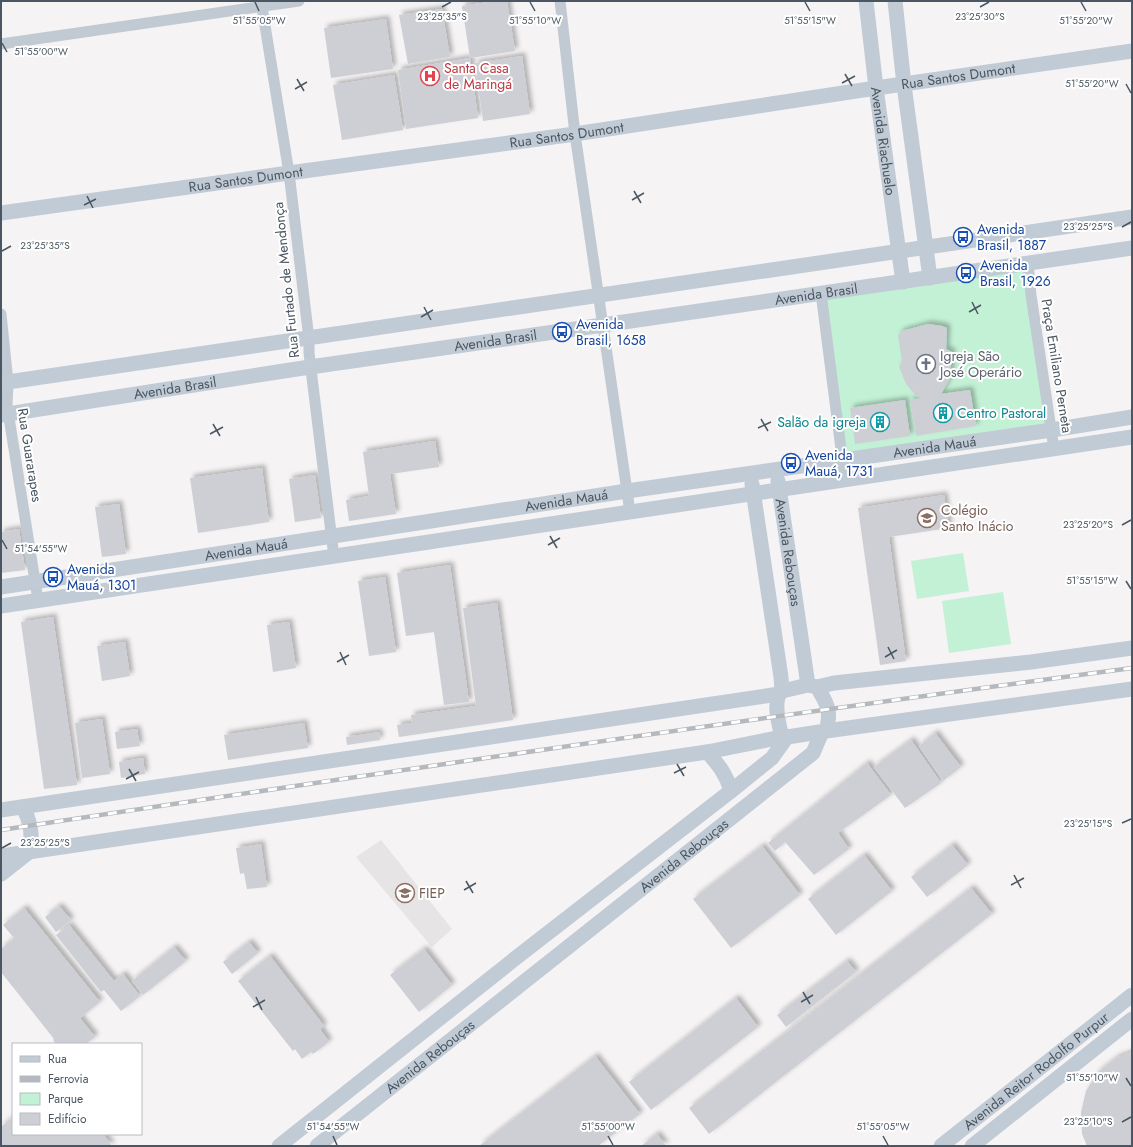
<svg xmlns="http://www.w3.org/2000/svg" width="1133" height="1147" viewBox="0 0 1133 1147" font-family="Jost,sans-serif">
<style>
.education{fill:#e6e4e5}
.green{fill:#c3f1d5}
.building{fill:#cdcfd5;filter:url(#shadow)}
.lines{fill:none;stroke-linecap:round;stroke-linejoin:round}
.street{stroke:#c1cad2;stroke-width:11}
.secondary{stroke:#c1cbd6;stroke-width:15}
.rail-casing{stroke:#b5b8bd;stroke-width:4.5}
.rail{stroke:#fff;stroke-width:3;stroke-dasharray:9;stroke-linecap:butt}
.ticks{fill:none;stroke:#4a5661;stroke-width:1.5}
.labels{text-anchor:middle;stroke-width:4;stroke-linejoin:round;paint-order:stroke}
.health-label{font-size:14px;fill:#be3a42;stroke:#fff;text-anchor:start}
.street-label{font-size:14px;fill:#4a5661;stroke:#fff}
.transit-label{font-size:14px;fill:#164399;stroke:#fff;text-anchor:start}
.worship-label{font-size:14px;fill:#5b616d;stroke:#fff;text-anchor:start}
.culture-label{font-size:14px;fill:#0d838f;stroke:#fff;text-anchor:start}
.education-label{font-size:14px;fill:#785e54;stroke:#fff;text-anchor:start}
.ticks-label{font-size:10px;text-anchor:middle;fill:#4a5661;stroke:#fff;stroke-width:4;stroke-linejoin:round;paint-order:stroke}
</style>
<defs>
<filter id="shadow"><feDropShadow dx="3.5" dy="-3.5" stdDeviation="2" flood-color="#0004"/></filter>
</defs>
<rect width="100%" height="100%" fill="#f5f3f3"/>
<path class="education" d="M381 840 452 929 432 947 356 857Z"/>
<path class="green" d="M1028 263 1052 430 842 460 821 293Z
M963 553 969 591 917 599 911 561Z
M1003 592 1011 644 949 653 942 601Z"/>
<path class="building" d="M495 1H507L515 51 470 58 462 6Z
M442 9 450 57 408 64 399 15Z
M386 19 393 69 331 78 324 28Z
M522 56 530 114 483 121 475 63Z
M470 58 478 118 406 129 398 70Z
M394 75 403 130 342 140 333 85Z
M928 324 942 326 947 328 946 349 952 352 950 378 941 394 970 390 976 426 916 436 910 400 921 398 916 396 906 384 899 367 902 361 898 335 902 331Z
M905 400 910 436 855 444 850 408Z
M435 441 439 467 390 474 396 514 349 521 346 500 369 496 363 452Z
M262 468 269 522 198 533 190 478Z
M315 475 321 518 295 522 289 479Z
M944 495 949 528 889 537 906 661 880 665 858 508Z
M119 504 126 554 102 557 95 507Z
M19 529 25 570 1 573V532Z
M450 565 469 702 444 705 434 632 406 636 397 573Z
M385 577 396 652 369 656 358 581Z
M497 603 513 720 399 737 397 725 412 723 411 715 476 706 463 608Z
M53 617 77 785 44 789 21 622Z
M289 622 296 668 273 672 267 625Z
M125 642 130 676 102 681 97 646Z
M102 719 110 774 82 778 75 723Z
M304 723 308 748 228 760 224 735Z
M137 729 140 746 117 749 115 732Z
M379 732 380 740 347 745 346 737Z
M935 733 961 767 943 781 919 746Z
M911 740 941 783 905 808 874 767Z
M143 758 145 774 121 778 119 762Z
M867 763 891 795 838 833 849 849 814 875 785 842 775 851 768 843Z
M261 844 267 887 247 889 244 873 240 874 236 848Z
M952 845 968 865 927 897 911 877Z
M762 846 800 895 731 948 693 899Z
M864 855 892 891 836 935 808 899Z
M971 888 992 914 709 1134 689 1108Z
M59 906 71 920 56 932 45 917Z
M24 908 100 1002 80 1018 95 1037 86 1044H56L53 1040 54 1039 1 972V949L14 938 3 925Z
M69 925 114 981 123 974 140 996 121 1011 104 990 101 992 56 935Z
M249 942 258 953 232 974 223 962Z
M174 947 186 961 143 995 132 981Z
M424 949 452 985 419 1012 390 975Z
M270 956 324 1026 320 1029 329 1042 313 1054 311 1052 302 1059 295 1049 293 1051 238 981Z
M847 961 856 972 786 1027 777 1015Z
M736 998 758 1027 651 1110 629 1082Z
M1132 1052V1146H1087L1082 1134 1081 1112 1086 1091 1098 1072 1116 1058Z
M595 1056 640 1114 598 1146H479Z
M13 1117V1134H103L112 1146H1V1127Z
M657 1134 666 1146H641Z"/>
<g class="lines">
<path class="street" d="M261 1 289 173 309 339V353L334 557
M560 1 575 134 630 512
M1 44 299 1
M1028 263 1031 295 1054 449
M821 293 845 480
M1 314 8 382 7 405 38 600"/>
<g class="secondary">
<path id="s1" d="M866 1 876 88 903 282"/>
<path d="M895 1 904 85 930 278"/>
<path id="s2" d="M1 213 289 173 575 134 876 88 1132 51"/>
<path d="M1 383 1132 217"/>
<path id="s3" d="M1 415 310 367 603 325 1132 248"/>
<path id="s4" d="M778 481 808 685"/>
<path d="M752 484 781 677 782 691C772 700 779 725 782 737H787"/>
<path id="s5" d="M1 587 627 491 1052 430 1132 417"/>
<path d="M1 606 1132 437"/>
<path d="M817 687 834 683 1031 662 1132 648"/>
<path d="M782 691 808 685 817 687C827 703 832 711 826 731L787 737"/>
<path d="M826 731 1132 689"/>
<path d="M707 752C719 765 726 774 731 791"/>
<path d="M23 807C31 822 33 835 30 851"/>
<path d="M1 810 779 694"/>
<path d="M1 856 707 752 782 737"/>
<path d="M1 874 29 852"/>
<path d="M279 1146 512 961 731 791 772 758 787 737"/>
<path id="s6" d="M317 1146 813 753 822 732"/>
<path id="s7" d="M941 1146 1132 995"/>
<path d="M972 1146 1132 1019"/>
</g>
<g class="rail-casing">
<path id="rail" d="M1 830C378 773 754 718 1132 668"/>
</g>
<use href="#rail" class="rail"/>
</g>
<path class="ticks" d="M255 2 259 11M530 2 535 11M805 2 810 11M1081 2 1086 11M442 7 451 2M980 7 989 2M2 43 7 52M845 74 852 86M297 79 304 91M842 83 855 76M1126 84 1131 93M295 89 307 82M634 191 641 203M87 196 93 208M632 200 644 193M84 205 96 199M1122 227 1131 222M2 251 11 246M972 302 978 314M424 307 431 320M969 312 981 305M421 317 433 310M761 419 768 431M213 424 220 436M758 428 771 422M210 434 223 427M1122 525 1131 520M550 536 557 548M2 540 7 549M548 545 560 538M1126 581 1131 589M888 647 894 659M340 652 346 665M885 657 897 650M337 662 349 655M677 764 684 776M129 769 136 781M674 773 686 767M126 779 139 772M1122 823 1131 819M2 848 11 843M1014 875 1021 888M466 881 473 893M1011 885 1024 878M464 890 476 883M803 992 810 1004M256 997 262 1010M801 1002 813 995M253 1007 265 1000M1126 1078 1131 1086M1122 1122 1131 1117M333 1136 337 1145M608 1136 613 1145M883 1136 888 1145"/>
<defs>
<g id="hospital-ring" transform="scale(1)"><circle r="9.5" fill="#fff" stroke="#e0444e" stroke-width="1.5"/><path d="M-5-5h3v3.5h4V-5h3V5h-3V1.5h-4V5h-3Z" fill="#e0444e"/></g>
<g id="bus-ring" transform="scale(1)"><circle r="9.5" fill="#fff" stroke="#1a4fb4" stroke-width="1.5"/><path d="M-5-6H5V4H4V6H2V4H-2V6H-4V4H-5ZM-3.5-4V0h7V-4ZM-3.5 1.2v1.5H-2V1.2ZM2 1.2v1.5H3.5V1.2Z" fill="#1a4fb4"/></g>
<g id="church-ring" transform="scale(1)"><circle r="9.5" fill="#fff" stroke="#6b7280" stroke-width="1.5"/><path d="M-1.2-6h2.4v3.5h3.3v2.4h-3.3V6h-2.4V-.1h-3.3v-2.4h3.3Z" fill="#6b7280"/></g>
<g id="building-ring" transform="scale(1)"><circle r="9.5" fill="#fff" stroke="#0f9aa8" stroke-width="1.5"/><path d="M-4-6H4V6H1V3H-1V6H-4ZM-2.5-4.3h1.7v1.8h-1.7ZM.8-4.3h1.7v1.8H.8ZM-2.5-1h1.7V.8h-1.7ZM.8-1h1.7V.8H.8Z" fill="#0f9aa8"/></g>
<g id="school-ring" transform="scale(1)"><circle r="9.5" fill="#fff" stroke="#8d6e63" stroke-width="1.5"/><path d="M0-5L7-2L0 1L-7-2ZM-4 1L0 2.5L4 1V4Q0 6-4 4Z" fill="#8d6e63"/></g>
<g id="university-ring" transform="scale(1)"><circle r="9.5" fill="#fff" stroke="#8d6e63" stroke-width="1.5"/><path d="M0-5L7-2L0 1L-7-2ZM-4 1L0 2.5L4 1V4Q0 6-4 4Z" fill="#8d6e63"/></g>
</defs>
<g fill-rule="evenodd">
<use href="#hospital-ring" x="430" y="76"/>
<use href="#bus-ring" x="963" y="237"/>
<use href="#bus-ring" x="966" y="273"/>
<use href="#bus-ring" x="562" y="332"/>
<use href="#church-ring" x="926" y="364"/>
<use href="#building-ring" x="943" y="413"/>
<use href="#building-ring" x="880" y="422"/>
<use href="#bus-ring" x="791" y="463"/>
<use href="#school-ring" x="927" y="518"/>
<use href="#bus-ring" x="53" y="577"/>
<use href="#university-ring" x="405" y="893"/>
</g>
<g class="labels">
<g class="health-label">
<text x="444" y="73">Santa Casa<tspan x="444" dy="16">de Maringá</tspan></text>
</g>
<g class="street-label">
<text dy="5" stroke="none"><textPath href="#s2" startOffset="967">Rua Santos Dumont</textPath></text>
<text dy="5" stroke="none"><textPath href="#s2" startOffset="571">Rua Santos Dumont</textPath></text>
<text dy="5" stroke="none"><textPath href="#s1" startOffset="141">Avenida Riachuelo</textPath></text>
<text dy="5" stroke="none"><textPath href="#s2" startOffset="247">Rua Santos Dumont</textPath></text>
<text transform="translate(286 280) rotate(-96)" y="5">Rua Furtado de Mendonça</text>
<text dy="5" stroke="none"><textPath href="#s3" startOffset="824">Avenida Brasil</textPath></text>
<text dy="5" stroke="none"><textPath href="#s3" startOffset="500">Avenida Brasil</textPath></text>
<text transform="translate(1057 366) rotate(81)" y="5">Praça Emiliano Perneta</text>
<text dy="5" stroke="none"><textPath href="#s3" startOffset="176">Avenida Brasil</textPath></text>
<text dy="5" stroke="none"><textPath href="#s5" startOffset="944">Avenida Mauá</textPath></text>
<text transform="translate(30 455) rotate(81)" y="5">Rua Guararapes</text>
<text dy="5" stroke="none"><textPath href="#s5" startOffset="572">Avenida Mauá</textPath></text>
<text dy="5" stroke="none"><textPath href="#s5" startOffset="248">Avenida Mauá</textPath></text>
<text dy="5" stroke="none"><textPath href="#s4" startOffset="72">Avenida Rebouças</textPath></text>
<text dy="5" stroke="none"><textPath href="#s6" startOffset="468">Avenida Rebouças</textPath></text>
<text dy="5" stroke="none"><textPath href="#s6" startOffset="144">Avenida Rebouças</textPath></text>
<text dy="5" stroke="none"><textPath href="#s7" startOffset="121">Avenida Reitor Rodolfo Purpur</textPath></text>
</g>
<g class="transit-label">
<text x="977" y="234">Avenida<tspan x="977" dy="16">Brasil, 1887</tspan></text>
<text x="980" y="270">Avenida<tspan x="980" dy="16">Brasil, 1926</tspan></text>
<text x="576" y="329">Avenida<tspan x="576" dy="16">Brasil, 1658</tspan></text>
<text x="805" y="460">Avenida<tspan x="805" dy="16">Mauá, 1731</tspan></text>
<text x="67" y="574">Avenida<tspan x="67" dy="16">Mauá, 1301</tspan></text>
</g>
<g class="worship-label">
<text x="940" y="361">Igreja São<tspan x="940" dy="16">José Operário</tspan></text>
</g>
<g class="culture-label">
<text x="957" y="418">Centro Pastoral</text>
<text x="866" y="427" text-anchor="end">Salão da igreja</text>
</g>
<g class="education-label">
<text x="941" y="515">Colégio<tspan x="941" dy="16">Santo Inácio</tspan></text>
<text x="419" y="898">FIEP</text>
</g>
</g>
<g class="ticks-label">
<text x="442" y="20">23°25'35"S</text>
<text x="980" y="20">23°25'30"S</text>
<text x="259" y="24">51°55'05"W</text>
<text x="535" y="24">51°55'10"W</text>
<text x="810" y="24">51°55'15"W</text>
<text x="1086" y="24">51°55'20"W</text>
<text x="41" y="55">51°55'00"W</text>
<text x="1092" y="87">51°55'20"W</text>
<text x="1088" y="230">23°25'25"S</text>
<text x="45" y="249">23°25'35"S</text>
<text x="1088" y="528">23°25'20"S</text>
<text x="41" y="552">51°54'55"W</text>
<text x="1092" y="584">51°55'15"W</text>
<text x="1088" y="827">23°25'15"S</text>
<text x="45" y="846">23°25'25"S</text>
<text x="1092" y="1081">51°55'10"W</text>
<text x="1088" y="1125">23°25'10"S</text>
<text x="333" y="1130">51°54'55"W</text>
<text x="608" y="1130">51°55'00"W</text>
<text x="883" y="1130">51°55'05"W</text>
</g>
<rect width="1133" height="1147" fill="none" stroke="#4a5661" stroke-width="4"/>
<rect x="12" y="1043" width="130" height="92" fill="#ffffff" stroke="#b7bbc0"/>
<rect x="20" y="1056" width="20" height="6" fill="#c1cbd6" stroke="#b7bbc0"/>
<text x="48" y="1063" font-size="12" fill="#4a5661">Rua</text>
<rect x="20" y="1076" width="20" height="6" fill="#b5b8bd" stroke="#b7bbc0"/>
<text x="48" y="1083" font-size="12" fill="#4a5661">Ferrovia</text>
<rect x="20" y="1093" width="20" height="12" fill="#c3f1d5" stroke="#b7bbc0"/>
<text x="48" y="1103" font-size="12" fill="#4a5661">Parque</text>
<rect x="20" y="1113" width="20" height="12" fill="#cdcfd5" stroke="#b7bbc0"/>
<text x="48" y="1123" font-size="12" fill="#4a5661">Edifício</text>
</svg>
